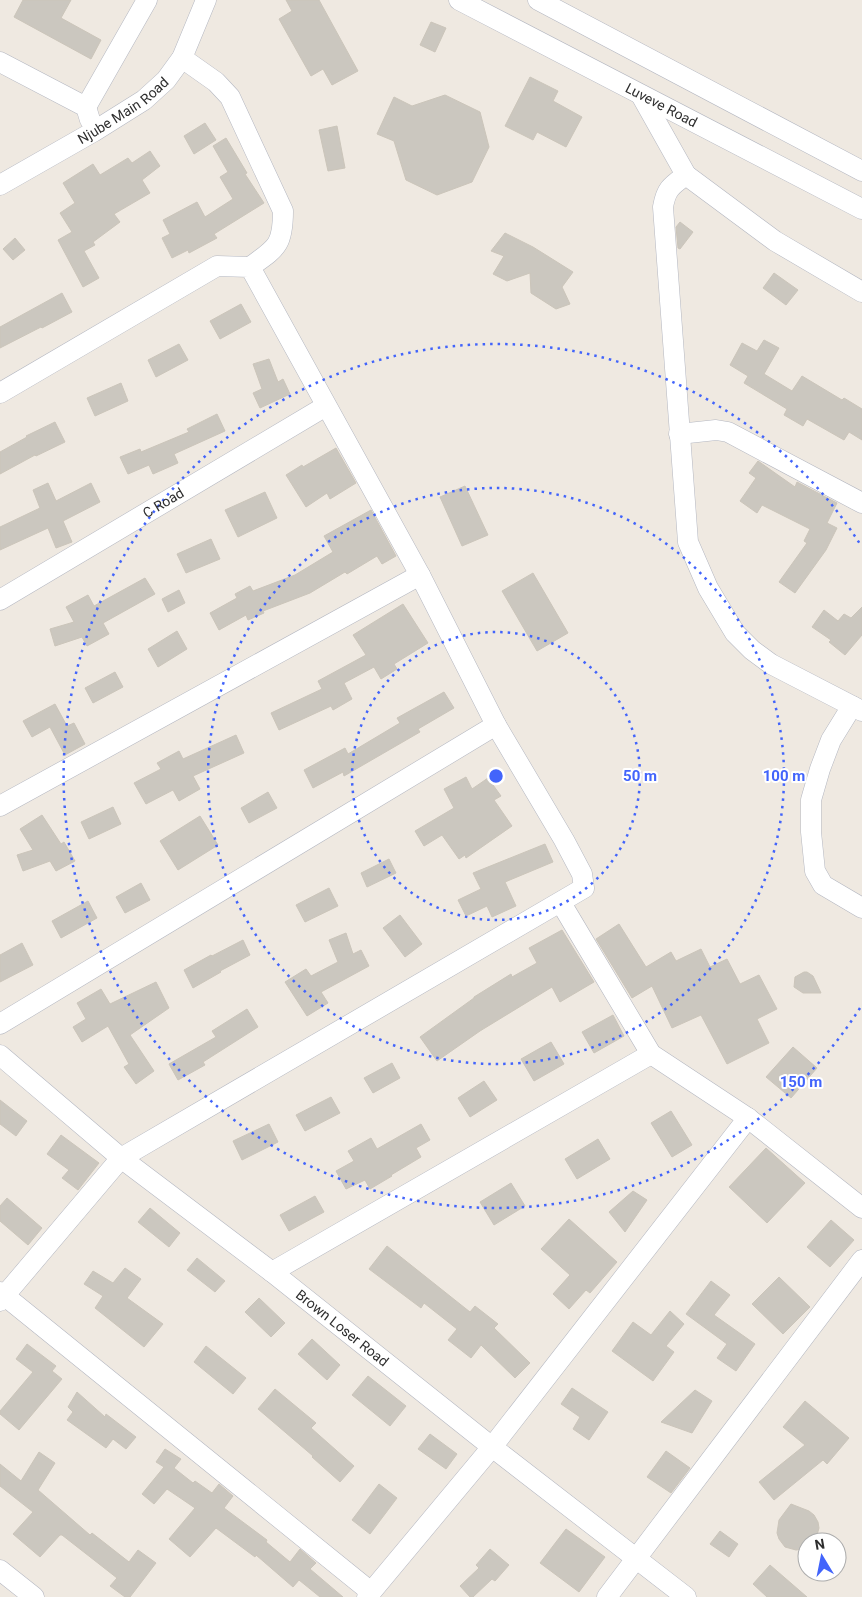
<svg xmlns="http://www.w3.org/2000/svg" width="862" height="1597" viewBox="0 0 862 1597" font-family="Roboto,sans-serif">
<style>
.building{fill:#cbc7bf;stroke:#cbc5ba}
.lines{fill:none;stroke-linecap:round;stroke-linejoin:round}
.minor-casing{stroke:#b4b7c1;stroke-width:21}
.minor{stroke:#fff;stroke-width:20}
.ring{fill:none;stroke:#4264fb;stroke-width:2.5;stroke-dasharray:2.5 5}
.labels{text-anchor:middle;stroke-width:4;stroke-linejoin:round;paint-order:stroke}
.street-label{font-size:14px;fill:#2e2e2e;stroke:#fff}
.centre{fill:#4264fb;stroke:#fff;stroke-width:2.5}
.ring-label{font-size:15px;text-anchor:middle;font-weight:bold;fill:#4264fb;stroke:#fff;stroke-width:4;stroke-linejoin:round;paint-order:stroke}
</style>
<rect width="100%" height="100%" fill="#efe9e1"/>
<path class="building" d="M23 0H71L61 18 101 40 91 59 14 17Z
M286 0H319L358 71 332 85 323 69 311 76 279 19 292 11Z
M431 22 446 28 435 52 420 45Z
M530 77 558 91 553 101 582 117 566 147 537 132 533 140 505 126Z
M445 95 480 112 489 147 472 182 437 195 406 180 394 141 377 134 394 97 412 106Z
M205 123 216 140 194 154 184 136Z
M337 126 345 168 328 171 319 130Z
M226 138 247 173 245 174 264 203 214 234 217 238 189 253 188 250 172 258 162 238 170 234 163 220 197 202 205 217 233 199 220 177 228 172 213 146Z
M150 151 160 166 142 180 150 193 114 214 120 222 93 242 95 245 84 251 99 278 83 287 58 240 72 232 60 213 75 203 63 183 93 164 100 175 128 158 132 163Z
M680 222 693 232 680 249 678 248 676 227Z
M505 233 533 247 573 272 562 287 570 304 556 309 531 293 530 273 507 281 493 274 504 256 491 251Z
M15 238 25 250 13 260 3 249Z
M774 273 798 290 786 305 763 288Z
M62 293 72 312 42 328 41 327 0 348V327Z
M241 304 251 322 220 339 210 321Z
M764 340 779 348 764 374 792 391 802 376 842 400 844 398 862 409V440L849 432 844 440 807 419 803 426 784 415 787 409 744 383 748 376 730 365 742 343 757 351Z
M179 344 188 360 156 377 148 360Z
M269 359 278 382 283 379 290 394 260 408 253 393 262 389 253 364Z
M121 383 128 401 95 416 87 398Z
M217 414 225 431 174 454 178 463 153 474 149 465 128 474 120 457 140 449 141 452 189 432 187 429Z
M55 422 65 442 36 456 35 455 0 474V452L27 437 26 436Z
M336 448 356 483 330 499 327 493 306 507 286 475 302 465 303 467Z
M758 461 795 487 797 482 837 503 827 523 837 528 826 550 795 593 779 582 807 543 804 541 810 529 762 505 757 513 740 501 756 478 749 473Z
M48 483 56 501 91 483 100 502 63 521 72 542 56 548 48 528 0 550V527L40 508 33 490Z
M465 486 488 535 462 546 440 497Z
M265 492 277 518 238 537 225 510Z
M371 510 396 556 382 564 377 556 347 574 345 572 310 593 263 611 264 613 248 620 246 615 219 630 210 613 237 598 235 594 250 586 253 591 295 575 333 552 324 536Z
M211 539 220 559 186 573 177 554Z
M533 573 568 633 537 651 502 591Z
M145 578 155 594 103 623 109 634 87 646 82 637 55 646 50 629 74 622 66 607 88 595 94 606Z
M179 590 185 603 168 612 162 599Z
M403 604 428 643 394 664 397 669 381 679 374 667 344 683 352 699 333 710 331 706 279 730 271 713 322 689 318 681 366 655 353 635Z
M862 607V635L845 655 829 642 831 640 812 627 824 610 838 621 844 614 851 618Z
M177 631 187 649 158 667 148 649Z
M115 672 123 687 93 703 85 688Z
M444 692 454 708 418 729 420 732 344 776 343 772 313 788 304 770 345 748 348 754 400 723 397 718Z
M55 704 67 726 74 723 85 744 65 755 50 727 32 737 23 721Z
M236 735 244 753 193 776 200 789 179 801 173 790 146 804 134 783 161 769 157 763 179 751 183 759Z
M466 777 472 789 488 778 501 796 494 800 512 826 466 858 465 855 459 859 442 835 424 846 415 831 454 808 444 789Z
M268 792 277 808 249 823 241 808Z
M113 807 121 824 89 839 81 822Z
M42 815 61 844 64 842 75 861 56 871 50 861 23 871 17 855 33 850 20 829Z
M200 816 218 845 178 870 160 841Z
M545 844 553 862 505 882 516 906 492 917 487 906 466 916 458 900 481 889 473 873Z
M389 859 396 873 367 887 361 873Z
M141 883 150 900 125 913 116 897Z
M329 888 338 906 305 922 296 905Z
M88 901 97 918 61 938 52 921Z
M400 915 422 944 405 957 383 928Z
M619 924 646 967 671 952 676 961 701 949 710 967 727 959 740 984 759 975 777 1009 757 1019 769 1043 727 1064 701 1015 672 1028 652 986 632 998 596 939Z
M562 930 594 982 560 1002 552 987 480 1031 437 1061 420 1037 474 998V997L511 974 512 977 537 963 529 948Z
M346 933 353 954 361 950 369 966 321 992 328 1003 307 1016 285 982 306 969 311 976 338 962 329 940Z
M243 940 250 955 220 971 221 972 193 988 184 970 211 955 212 956Z
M22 943 33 965 0 982V955Z
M804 972H807L813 976 821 993H803L794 987 795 977Z
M156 982 169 1008 130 1035 154 1071 136 1084 124 1067 129 1064 108 1026 82 1042 73 1027 86 1019 77 1003 101 989 110 1004Z
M247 1009 258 1027 203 1062 205 1065 178 1080 169 1064 216 1037 212 1031Z
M613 1015 624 1036 594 1053 582 1032Z
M551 1042 564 1064 534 1081 521 1059Z
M793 1047 817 1068 791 1098 766 1077Z
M392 1063 400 1078 373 1093 364 1078Z
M484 1081 497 1100 470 1117 458 1098Z
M331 1097 340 1113 305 1131 296 1115Z
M0 1100 27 1121 16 1136 0 1124Z
M671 1111 692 1145 672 1157 651 1123Z
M269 1124 278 1142 242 1160 233 1141Z
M421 1124 430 1140 416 1148 421 1157 391 1175 392 1176 370 1189 365 1180 346 1189 336 1171 354 1161 348 1151 371 1138 377 1149Z
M61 1135 99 1163 78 1190 62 1178 69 1170 47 1154Z
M598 1139 610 1159 577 1179 565 1159Z
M766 1148 805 1183 767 1223 729 1187Z
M511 1183 525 1206 494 1225 480 1202Z
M633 1191 647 1200 625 1232 609 1212Z
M315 1196 324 1212 289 1231 280 1215Z
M7 1198 42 1228 28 1245 0 1221V1206Z
M150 1208 180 1233 169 1247 138 1222Z
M569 1219 617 1262 590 1293 586 1290 569 1309 553 1294 570 1275 541 1249Z
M831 1220 854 1240 830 1267 807 1247Z
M387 1246 470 1312 475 1306 498 1324 494 1328 530 1363 515 1378 481 1345 471 1358 448 1340 457 1329 424 1303 421 1308 369 1269Z
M197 1258 225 1281 215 1292 187 1270Z
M125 1268 141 1279 127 1298 163 1324 144 1347 95 1308 103 1296 84 1284 93 1271 113 1283Z
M779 1277 810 1307 783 1334 752 1304Z
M711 1281 730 1295 714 1315 755 1344 736 1371 717 1358 727 1344 686 1314Z
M259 1298 285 1323 271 1337 245 1312Z
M670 1311 684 1324 666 1346 674 1352 653 1381 612 1351 633 1322 651 1335Z
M312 1339 340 1365 327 1380 298 1354Z
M27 1344 56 1366 52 1371 62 1379 19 1430 0 1414V1411L33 1372 16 1359Z
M206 1346 246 1378 233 1394 194 1362Z
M368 1376 406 1406 390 1426 352 1395Z
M572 1388 608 1412 589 1440 573 1429 580 1417 561 1404Z
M275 1389 316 1423 311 1428 354 1466 340 1482 312 1457 313 1456 258 1409Z
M695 1390 712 1401 692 1433 661 1422Z
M77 1392 105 1417 106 1414 136 1437 126 1449 113 1439 106 1448 67 1420 73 1412 68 1407Z
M805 1401 849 1438 827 1464 823 1460 774 1500 759 1482 805 1445 783 1427Z
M430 1434 457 1454 446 1469 418 1449Z
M165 1449 181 1459 174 1468 193 1483 195 1481 212 1493 219 1484 233 1496 224 1508 267 1540 266 1542 290 1562 300 1549 316 1563 310 1569 343 1597H320L299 1580 293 1587 256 1555 255 1557 216 1528 190 1557 169 1539 195 1508 167 1489 154 1504 142 1494 164 1467 156 1462Z
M666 1451 690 1468 671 1493 647 1477Z
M39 1452 55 1463 38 1490 90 1535 92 1533 129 1562 138 1550 156 1563 130 1597H125L110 1586 117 1578 62 1535H60L40 1557 13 1534 33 1512 0 1486V1464L21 1481Z
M379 1484 397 1498 370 1534 352 1520Z
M791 1504 809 1511 814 1515 818 1522 819 1528 815 1542H807V1548L803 1549 796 1550 785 1547 779 1539 777 1533 779 1520Z
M566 1529 605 1557 579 1592 540 1563Z
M720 1531 738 1544 729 1557 710 1544Z
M490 1549 509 1565 495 1581 492 1579 473 1597H470L460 1586 479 1568 476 1565Z
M770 1565 807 1597H767L753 1584Z"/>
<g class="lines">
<g class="minor-casing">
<g id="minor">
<path id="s1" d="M459 0 862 209"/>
<path d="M538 0 862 171"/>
<path d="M182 58 216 82 230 97 283 211C283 246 276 248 250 267"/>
<path d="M0 62 86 107 90 120"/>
<path d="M641 95 686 175"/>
<path d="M86 107 147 0"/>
<path id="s2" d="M0 185 93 132 144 100 166 80 182 58 206 0"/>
<path d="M862 292 775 241 686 175C671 186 666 189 663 207L688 542 708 588 735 633 752 650 771 664 862 711"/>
<path d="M0 393 217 266 250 267 420 575 496 725 564 840 582 874 584 888 121 1158 0 1301"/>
<path d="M679 434 716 430 728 432 862 503"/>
<path id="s3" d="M0 600 326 406"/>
<path d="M852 706 831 740 820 769 811 800V832L815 871 823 885 862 908"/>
<path d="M0 806 420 575"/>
<path d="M561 903 651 1054 748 1118 862 1208"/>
<path d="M0 1024 496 725"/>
<path id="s4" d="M0 1055 121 1158 272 1272 492 1447 686 1597"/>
<path d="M272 1272 651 1054"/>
<path d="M0 1292 371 1592"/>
<path d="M0 1570 34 1597"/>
<path d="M367 1597 492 1447 748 1118"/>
<path d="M607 1597 862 1260"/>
</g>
</g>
<use href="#minor" class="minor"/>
</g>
<g class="ring">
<circle cx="496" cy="776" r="144"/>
<circle cx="496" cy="776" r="288"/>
<path d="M860 1008A432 432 0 1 1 860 544"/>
</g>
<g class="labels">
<g class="street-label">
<text dy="5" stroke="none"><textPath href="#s1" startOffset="228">Luveve Road</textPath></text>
<text dy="5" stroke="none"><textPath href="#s2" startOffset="144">Njube Main Road</textPath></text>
<text dy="5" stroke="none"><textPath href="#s3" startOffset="190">C Road</textPath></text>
<text dy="5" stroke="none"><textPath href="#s4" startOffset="438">Brown Loser Road</textPath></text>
</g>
</g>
<circle cx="496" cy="776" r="8" class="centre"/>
<g class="ring-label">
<text x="640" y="781">50 m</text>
<text x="784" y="781">100 m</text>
<text x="801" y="1087">150 m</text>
</g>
<g transform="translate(822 1557) rotate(350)"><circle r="24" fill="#ffffff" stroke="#ababab"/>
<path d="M0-4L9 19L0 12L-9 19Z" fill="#4264fb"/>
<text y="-8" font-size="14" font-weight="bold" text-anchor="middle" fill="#2e2e2e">N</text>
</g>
</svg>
